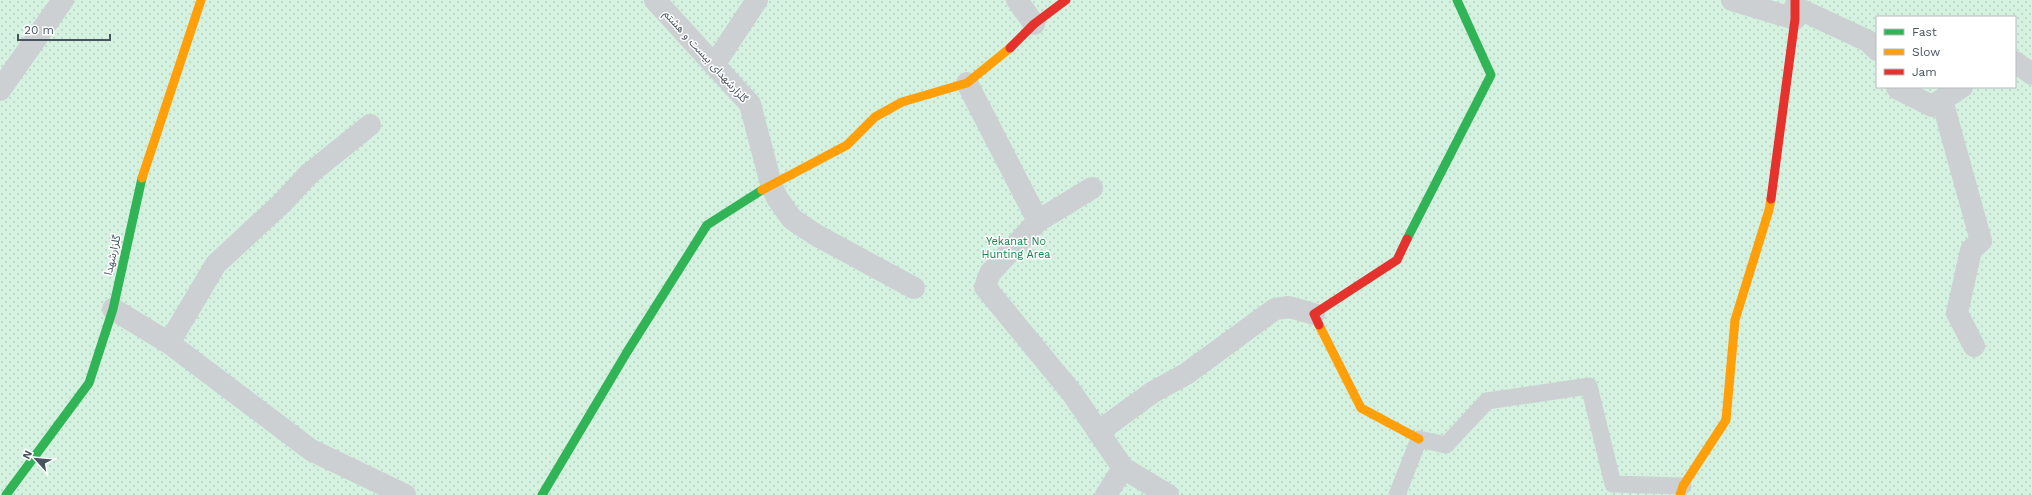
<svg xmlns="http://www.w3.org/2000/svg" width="2032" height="495" viewBox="0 0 2032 495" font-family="'Work Sans','Noto Sans Arabic',sans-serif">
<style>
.park{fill:url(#park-dots);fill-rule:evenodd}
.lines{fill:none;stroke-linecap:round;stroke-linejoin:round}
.lane{stroke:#cdd0d3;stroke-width:17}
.street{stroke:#cdd0d3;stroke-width:22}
.fast{stroke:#30b455;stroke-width:9}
.slow{stroke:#ff9f0a;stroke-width:9}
.jam{stroke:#e5322d;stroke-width:9}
.labels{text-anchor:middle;stroke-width:3;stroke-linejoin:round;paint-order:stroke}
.street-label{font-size:11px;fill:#485460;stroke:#fff}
.park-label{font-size:11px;fill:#13874d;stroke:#fff}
</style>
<defs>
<pattern id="park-dots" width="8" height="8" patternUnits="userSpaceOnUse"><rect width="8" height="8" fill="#d5f2e0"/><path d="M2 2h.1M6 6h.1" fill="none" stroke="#b8d1c3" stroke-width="1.8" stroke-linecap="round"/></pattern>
</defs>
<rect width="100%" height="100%" fill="#f2f2f2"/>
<path class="park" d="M0 0H2032V495H0ZM1877 17H2015V87H1877Z"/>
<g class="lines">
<path class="lane" d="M1397 495 1419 439 1446 445 1487 401 1589 386 1613 484 1683 486"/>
<path class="street" d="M655 0 750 104 771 184 777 198 792 219 816 235 914 288
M1017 0 1034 24
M1732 0 1795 19
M1795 7 1868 41 1877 50
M2015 62 2032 74
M714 65 757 0
M967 83 1038 221
M1897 87 1898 89 1932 106 1962 87
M0 90 63 0
M1942 100 1981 241 1971 250 1957 313 1974 346
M1092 188 1038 221 990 273 985 287 1072 393 1123 468 1168 495
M113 309 169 343 311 450 405 495
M169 343 216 264 282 203 309 174 370 125
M1098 432 1153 392 1186 374 1275 309 1289 307 1314 314
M1106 495 1123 468"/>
<path class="fast" d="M1407 239 1491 75 1457 0
M6 495 89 383 113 309 142 178
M542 495 627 352 707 225 762 190"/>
<path class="slow" d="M142 178 201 0
M762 190 847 145 875 117 902 102 967 83 1010 48
M1319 325 1361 408 1419 439
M1680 495 1683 486 1726 420 1735 320 1769 210 1771 199"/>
<path class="jam" d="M1010 48 1034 24 1066 0
M1771 199 1795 19V0
M1319 325 1314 314 1397 260 1407 239"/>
</g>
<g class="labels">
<g class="street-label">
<text transform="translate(706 56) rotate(48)" y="4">گلزارشهدای بیست و هشتم</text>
<text transform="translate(112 255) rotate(-77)" y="4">گلزارشهدا</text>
</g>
<g class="park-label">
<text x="1016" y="245">Yekanat No<tspan x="1016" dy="13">Hunting Area</tspan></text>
</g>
</g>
<rect x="1876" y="16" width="140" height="72" fill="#ffffff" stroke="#b6bbbf"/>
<rect x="1884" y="29" width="20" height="6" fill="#30b455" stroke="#b6bbbf"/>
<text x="1912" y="36" font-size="12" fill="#485460">Fast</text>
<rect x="1884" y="49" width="20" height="6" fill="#ff9f0a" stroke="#b6bbbf"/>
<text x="1912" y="56" font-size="12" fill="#485460">Slow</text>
<rect x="1884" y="69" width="20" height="6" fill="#e5322d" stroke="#b6bbbf"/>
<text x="1912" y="76" font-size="12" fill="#485460">Jam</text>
<g transform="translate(36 459) rotate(297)" stroke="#ffffff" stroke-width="3" paint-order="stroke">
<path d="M0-3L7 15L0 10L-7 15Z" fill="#485460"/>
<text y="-6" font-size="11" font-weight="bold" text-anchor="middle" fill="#485460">N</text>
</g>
<path d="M18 34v6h92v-6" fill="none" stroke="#485460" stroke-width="2"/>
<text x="24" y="34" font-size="12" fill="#485460" stroke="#ffffff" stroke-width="3" paint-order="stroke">20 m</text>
</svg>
